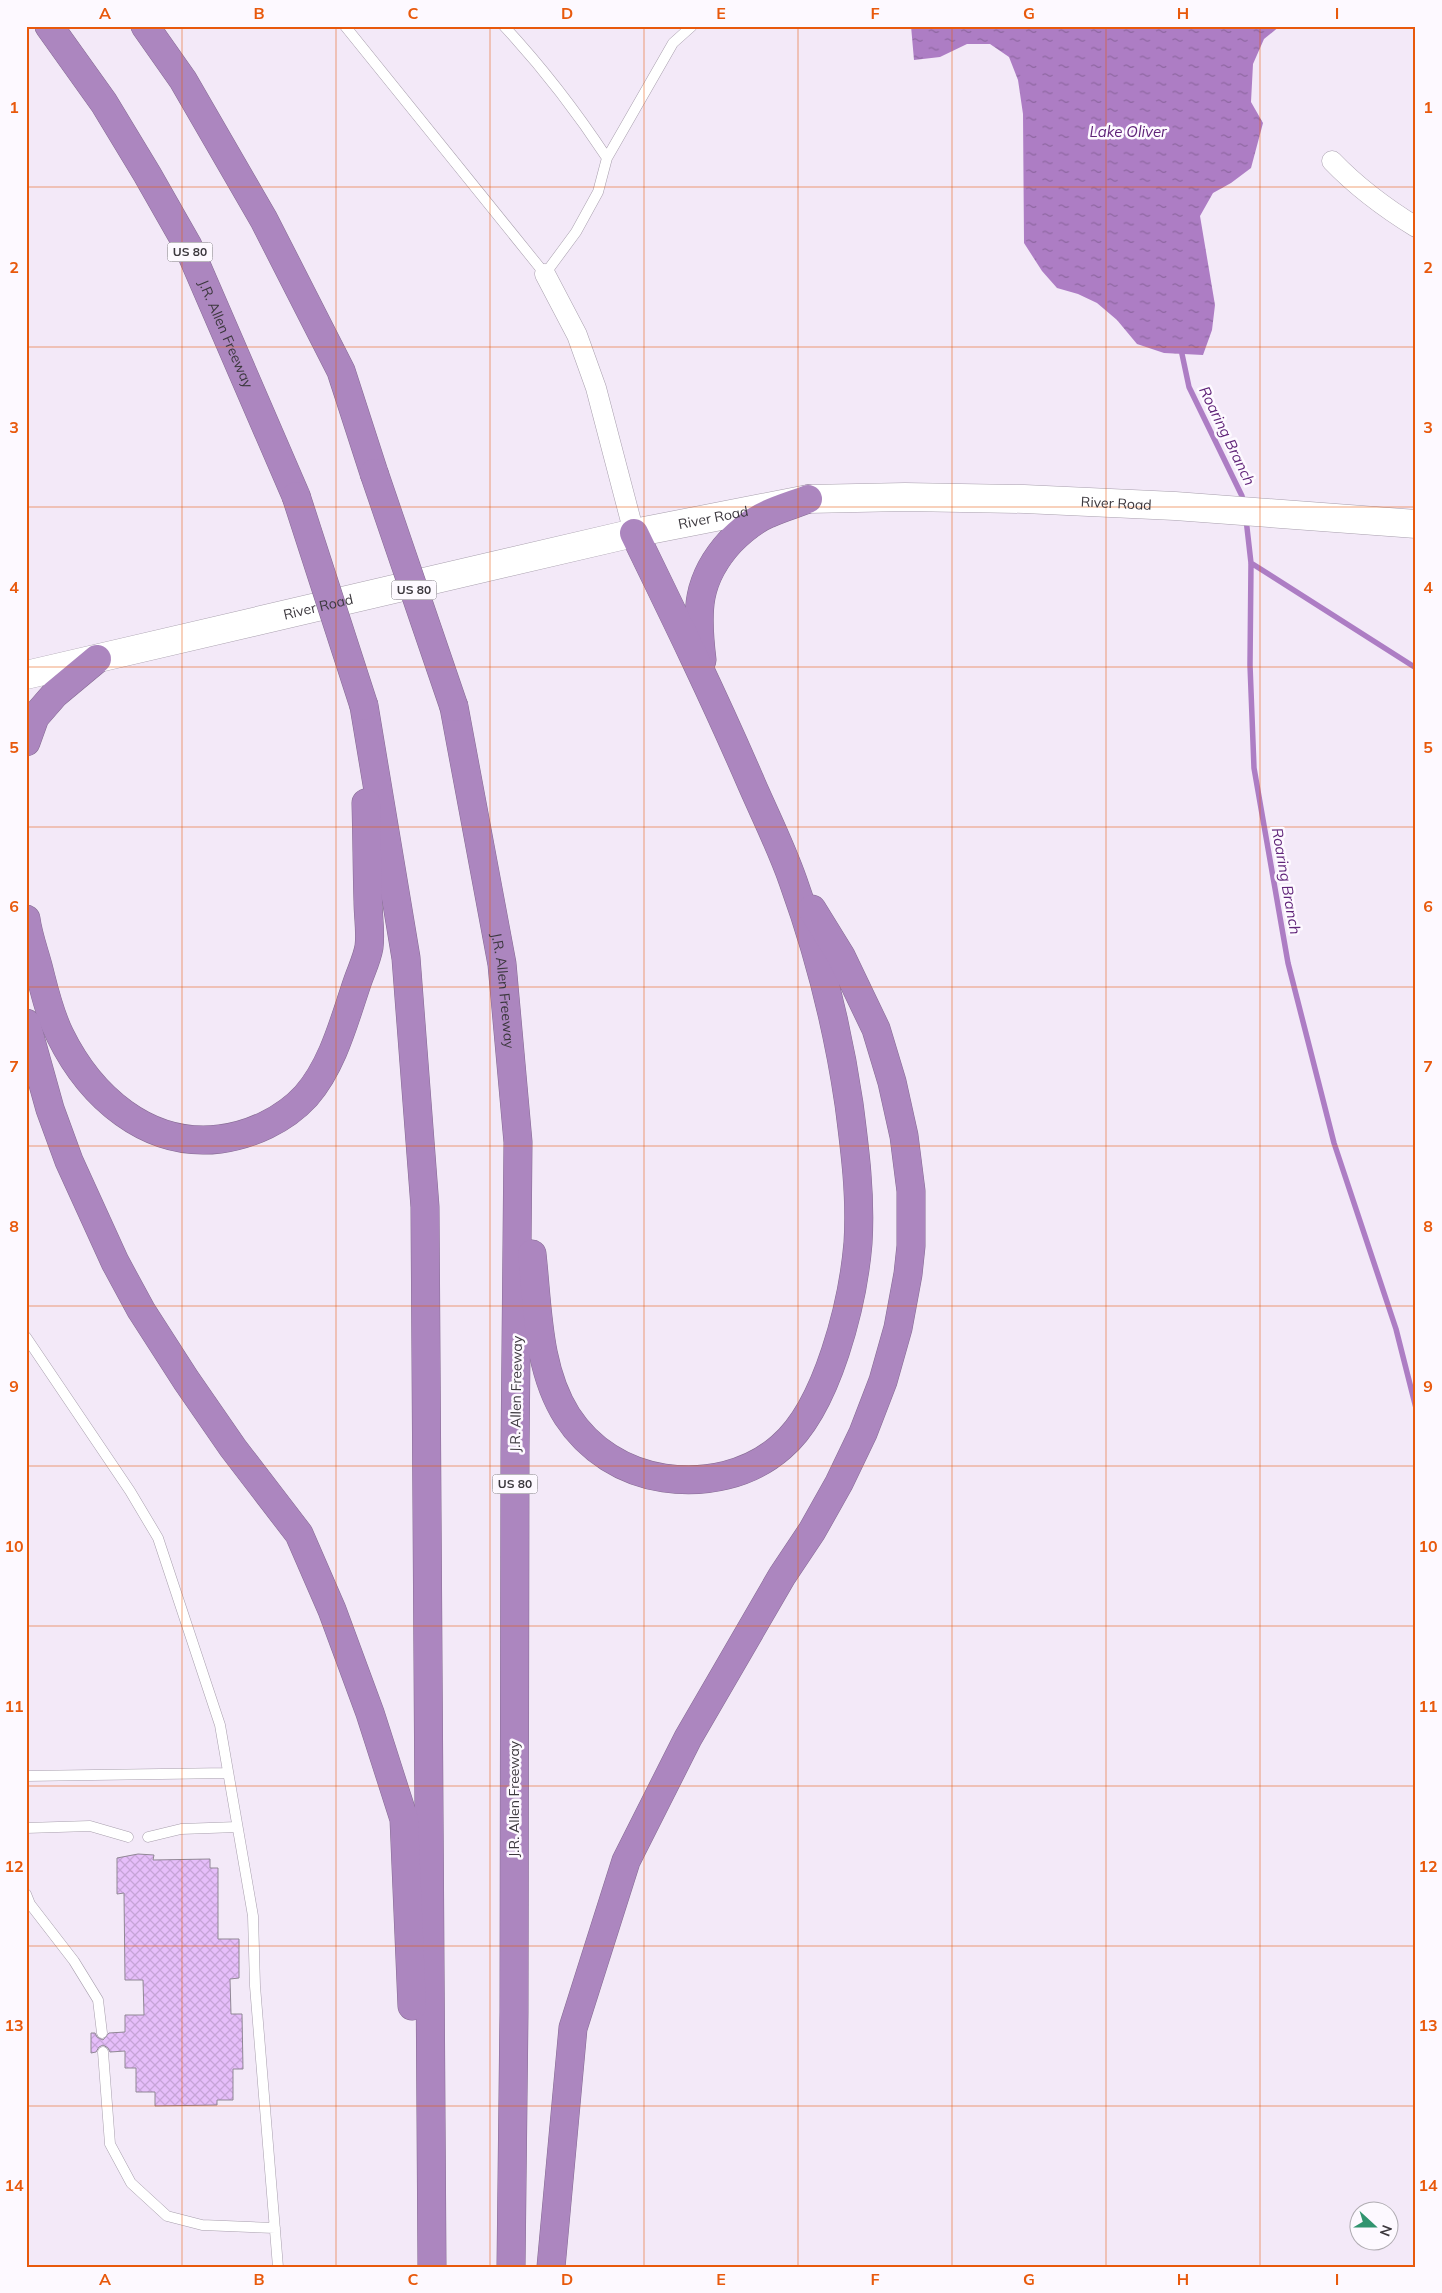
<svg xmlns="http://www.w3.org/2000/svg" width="1442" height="2293" viewBox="0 0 1442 2293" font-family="Mulish,sans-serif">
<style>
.water{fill:url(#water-ripples)}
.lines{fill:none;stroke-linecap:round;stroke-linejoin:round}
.stream{stroke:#ad7dc4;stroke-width:5.5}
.building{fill:url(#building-cross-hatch);stroke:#908795}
.service-casing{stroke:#a89fad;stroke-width:11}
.minor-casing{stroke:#a89fad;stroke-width:21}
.secondary-casing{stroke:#a89fad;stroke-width:29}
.motorway-casing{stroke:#856b92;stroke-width:29}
.service{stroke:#fff;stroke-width:10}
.minor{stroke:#fff;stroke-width:20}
.secondary{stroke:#fff;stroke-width:28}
.motorway{stroke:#ac86bf;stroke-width:28}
.motorway-bridge-casing{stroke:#856b92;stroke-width:29;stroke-linecap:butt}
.motorway-bridge{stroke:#ac86bf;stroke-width:28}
.grid{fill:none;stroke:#e8590c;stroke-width:1;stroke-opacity:0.55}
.labels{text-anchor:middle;stroke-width:5;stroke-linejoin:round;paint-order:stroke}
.shield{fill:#fdf9ff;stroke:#767278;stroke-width:1}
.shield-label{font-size:12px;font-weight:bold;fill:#3c383e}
.street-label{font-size:14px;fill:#3c383e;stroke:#fdf9ff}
.water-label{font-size:15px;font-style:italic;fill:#602479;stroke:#fdf9ff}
.neatline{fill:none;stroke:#e8590c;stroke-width:2}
.grid-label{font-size:16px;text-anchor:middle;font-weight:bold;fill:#e8590c}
</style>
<defs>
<pattern id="water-ripples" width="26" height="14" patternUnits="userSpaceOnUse" patternTransform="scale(1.25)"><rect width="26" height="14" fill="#ad7dc4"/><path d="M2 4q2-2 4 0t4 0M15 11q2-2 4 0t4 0" fill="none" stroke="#8e67a1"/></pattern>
<pattern id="building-cross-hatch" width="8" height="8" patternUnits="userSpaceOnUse" patternTransform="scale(1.25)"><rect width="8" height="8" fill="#e6befa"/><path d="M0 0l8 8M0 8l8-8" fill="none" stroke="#c6a4d7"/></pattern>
</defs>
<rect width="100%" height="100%" fill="#f3e9f8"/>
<path class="water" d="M911 26H1280L1264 39 1253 64 1251 102 1263 123 1251 168 1231 183 1213 193 1200 216 1215 305 1212 330 1203 355 1164 353 1137 344 1117 320 1097 303 1078 294 1057 288 1042 271 1024 243 1023 114 1018 80 1009 57 990 44H967L940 57 914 60Z"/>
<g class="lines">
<path class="stream" d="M1182 354 1189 387 1242 496 1244 505
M1246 519 1251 563 1250 665 1254 768 1288 963 1334 1143 1396 1329 1416 1408
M1251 563 1416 668"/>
</g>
<path class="building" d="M138 1854 154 1855 153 1860 210 1859V1868H218V1939H239V1978L230 1979 231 2014H242L243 2069H233V2100H217V2105L155 2106V2092H136V2068H125V2051L110 2052 108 2048 103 2045 99 2047 96 2052 91 2053V2033H95L97 2037 103 2040 109 2033 125 2032V2015H144L143 1980H125L124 1893 117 1894V1858Z"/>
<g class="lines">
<g class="service-casing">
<path id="service" d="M345 26 545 274 576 232 598 192 607 158 673 43 692 26
M504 26C543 68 576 111 607 158
M26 1337 130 1491 158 1538 220 1725 253 1916 255 1986 278 2267
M26 1776 228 1773
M26 1828 90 1826 128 1837
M148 1837 181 1829 237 1827
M26 1894 30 1904 74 1961 98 2000 102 2033
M103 2052 110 2144 131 2183 167 2216 202 2225 275 2228"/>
</g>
<g class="minor-casing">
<path id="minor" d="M1332 161C1357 187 1385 208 1416 227
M545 274 577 335 596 388 634 533"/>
</g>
<g class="secondary-casing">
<g id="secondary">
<path id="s1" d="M26 675 634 533 808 499 905 497 1024 499 1175 506 1416 524"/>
</g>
</g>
<g class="motorway-casing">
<g id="motorway">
<path id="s2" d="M49 26 104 103 147 174 188 246 296 496"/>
<path d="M145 26 183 80 264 220 341 371 374 473"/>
<path d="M702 660C696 611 696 579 731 541 742 530 754 520 768 514 781 508 795 504 808 499"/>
<path d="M364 706 406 958 425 1207 432 2267"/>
<path id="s3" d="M454 707 502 964 518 1142 515 1453 514 2012 511 2267"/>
<path d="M26 742 35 717 55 694 97 659"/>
<path d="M26 919C28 935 34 951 38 966 44 989 49 1013 60 1035 90 1096 147 1148 220 1139 251 1135 284 1120 306 1096 333 1065 344 1021 357 983 361 971 367 959 369 947 371 932 368 916 368 901 367 869 367 836 366 803"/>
<path d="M26 1023 50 1109 69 1161 115 1262 141 1310 186 1380 233 1448 299 1534 332 1610 370 1713 404 1819 412 2006"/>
<path d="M532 1254C538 1308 537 1369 567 1416 589 1450 624 1472 664 1478 705 1484 749 1475 781 1447 828 1407 853 1302 858 1243 861 1196 855 1150 849 1104 838 1029 819 953 793 881 782 849 766 817 752 785 715 699 675 617 634 533"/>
<path d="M551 2267 573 2028 626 1861 688 1738 782 1576 812 1531 839 1483 863 1433 883 1381 898 1328 908 1274 911 1246V1191L904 1136 892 1082 876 1029 841 956 812 909"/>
</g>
</g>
<use href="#service" class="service"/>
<use href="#minor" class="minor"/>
<use href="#secondary" class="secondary"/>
<use href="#motorway" class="motorway"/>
<g class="motorway-bridge-casing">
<path id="motorway-bridge" d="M374 473 454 707
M296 496 364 706"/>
</g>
<use href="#motorway-bridge" class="motorway-bridge"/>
</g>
<path class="grid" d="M182 26V2267M336 26V2267M490 26V2267M644 26V2267M798 26V2267M952 26V2267M1106 26V2267M1260 26V2267M26 187H1416M26 347H1416M26 507H1416M26 667H1416M26 827H1416M26 987H1416M26 1146H1416M26 1306H1416M26 1466H1416M26 1626H1416M26 1786H1416M26 1946H1416M26 2106H1416"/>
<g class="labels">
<g class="shield">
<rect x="167.5" y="242.5" width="45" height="19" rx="4"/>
<rect x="391.5" y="580.5" width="45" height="19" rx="4"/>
<rect x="492.5" y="1474.5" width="45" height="19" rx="4"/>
</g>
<g class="shield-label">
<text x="190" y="256">US 80</text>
<text x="414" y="594">US 80</text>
<text x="515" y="1488">US 80</text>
</g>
<g class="street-label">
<text dy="5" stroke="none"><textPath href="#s2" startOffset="356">J.R. Allen Freeway</textPath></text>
<text dy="5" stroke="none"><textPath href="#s1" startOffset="1110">River Road</textPath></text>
<text dy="5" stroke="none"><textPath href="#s1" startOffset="705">River Road</textPath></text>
<text dy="5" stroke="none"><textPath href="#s1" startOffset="300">River Road</textPath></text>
<text dy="5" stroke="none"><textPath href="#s3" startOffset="288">J.R. Allen Freeway</textPath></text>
<text transform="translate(516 1394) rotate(-89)" y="5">J.R. Allen Freeway</text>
<text transform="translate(514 1799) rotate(-90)" y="5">J.R. Allen Freeway</text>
</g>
<g class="water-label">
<text x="1128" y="137">Lake Oliver</text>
<text transform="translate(1227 436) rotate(64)" y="5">Roaring Branch</text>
<text transform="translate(1286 881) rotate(80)" y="5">Roaring Branch</text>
</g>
</g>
<rect width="1442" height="2293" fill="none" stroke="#fdf9ff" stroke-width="55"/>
<g transform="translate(1374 2226) rotate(111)"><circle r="24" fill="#fdf9ff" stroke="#b0acb2"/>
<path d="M0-4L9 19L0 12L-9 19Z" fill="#31946f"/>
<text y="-8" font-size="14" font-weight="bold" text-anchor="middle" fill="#3c383e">N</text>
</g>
<rect x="28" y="28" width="1386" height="2238" class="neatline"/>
<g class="grid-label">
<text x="105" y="19">A</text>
<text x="259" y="19">B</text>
<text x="413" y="19">C</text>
<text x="567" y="19">D</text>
<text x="721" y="19">E</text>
<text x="875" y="19">F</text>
<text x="1029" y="19">G</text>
<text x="1183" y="19">H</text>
<text x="1337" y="19">I</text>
<text x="14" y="113">1</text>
<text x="1428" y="113">1</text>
<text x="14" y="273">2</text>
<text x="1428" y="273">2</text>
<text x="14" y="433">3</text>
<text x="1428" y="433">3</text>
<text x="14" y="593">4</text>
<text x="1428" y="593">4</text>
<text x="14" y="753">5</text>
<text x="1428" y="753">5</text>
<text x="14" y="912">6</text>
<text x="1428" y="912">6</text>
<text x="14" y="1072">7</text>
<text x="1428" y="1072">7</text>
<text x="14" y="1232">8</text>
<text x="1428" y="1232">8</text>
<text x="14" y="1392">9</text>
<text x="1428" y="1392">9</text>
<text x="14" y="1552">10</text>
<text x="1428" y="1552">10</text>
<text x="14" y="1712">11</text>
<text x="1428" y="1712">11</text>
<text x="14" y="1872">12</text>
<text x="1428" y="1872">12</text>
<text x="14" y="2031">13</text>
<text x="1428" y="2031">13</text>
<text x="14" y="2191">14</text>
<text x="1428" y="2191">14</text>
<text x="105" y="2285">A</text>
<text x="259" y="2285">B</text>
<text x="413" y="2285">C</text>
<text x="567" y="2285">D</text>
<text x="721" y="2285">E</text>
<text x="875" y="2285">F</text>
<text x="1029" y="2285">G</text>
<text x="1183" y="2285">H</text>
<text x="1337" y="2285">I</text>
</g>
</svg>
